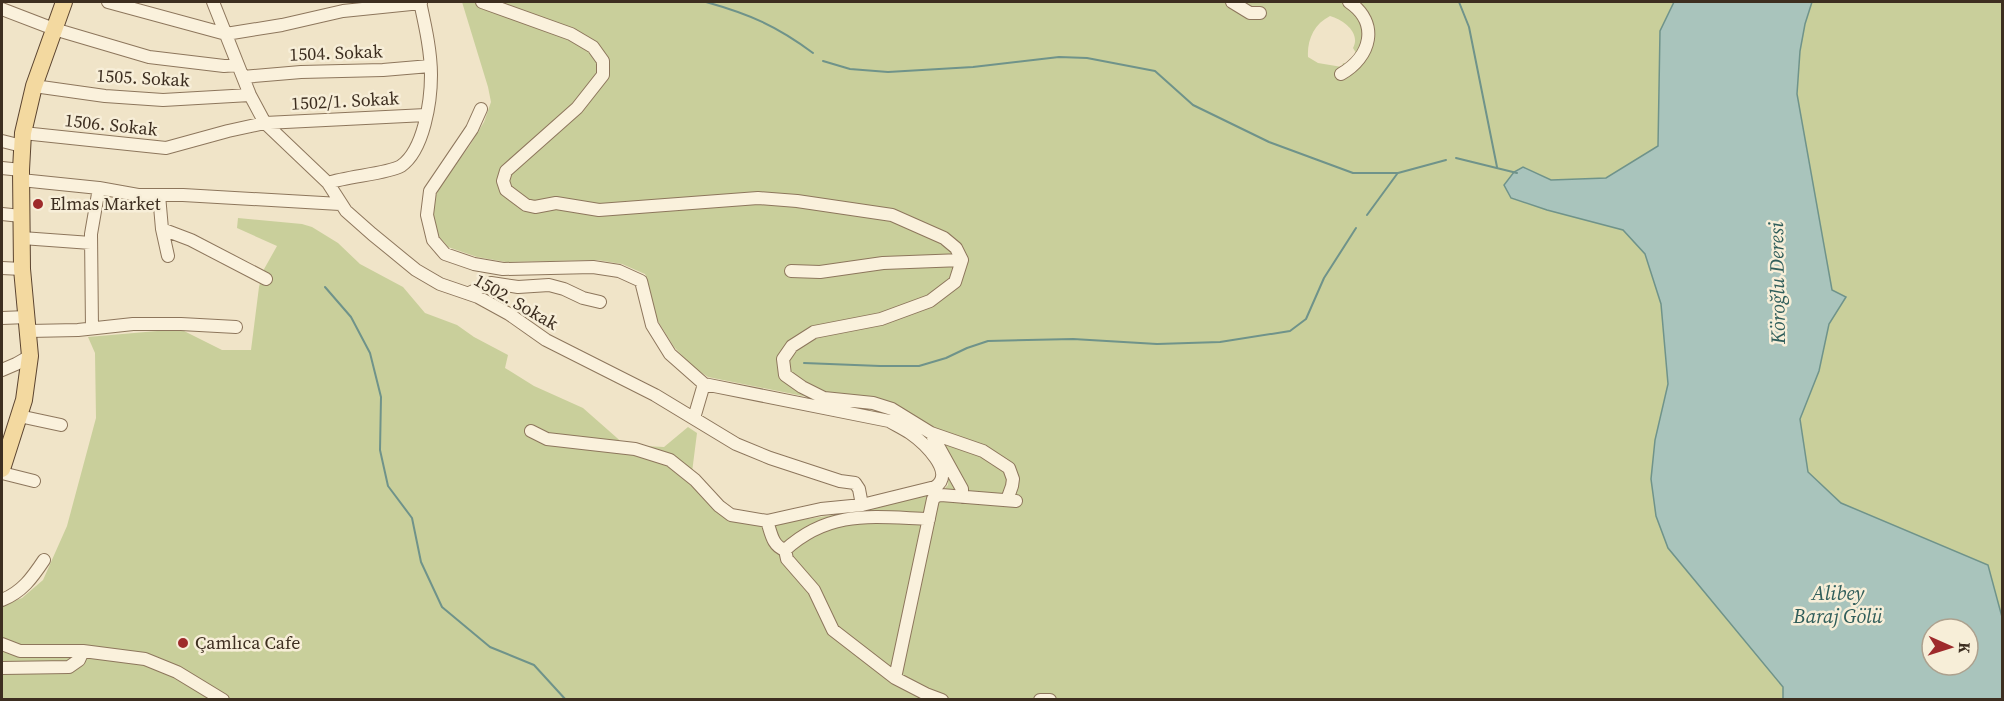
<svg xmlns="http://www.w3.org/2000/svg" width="2004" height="701" viewBox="0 0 2004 701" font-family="'Source Serif 4',serif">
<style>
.green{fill:#c9cf9b;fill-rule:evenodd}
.water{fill:#a9c4bc;stroke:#6f938a;stroke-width:1.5;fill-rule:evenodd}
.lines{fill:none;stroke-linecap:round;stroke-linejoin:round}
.stream{stroke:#6f938a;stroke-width:2}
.minor-casing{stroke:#8d765c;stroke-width:14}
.major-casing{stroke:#5b4430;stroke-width:18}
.minor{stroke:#faf1dc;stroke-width:12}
.major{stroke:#f3d9a0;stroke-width:16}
.poi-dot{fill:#9e2a2b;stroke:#f7eed8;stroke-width:2}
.labels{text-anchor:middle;stroke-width:5;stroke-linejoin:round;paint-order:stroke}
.street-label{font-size:18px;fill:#3d2e20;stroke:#f7eed8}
.poi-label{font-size:18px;fill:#3d2e20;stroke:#f7eed8;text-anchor:start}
.water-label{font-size:20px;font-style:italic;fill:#2f5d5a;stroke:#f7eed8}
</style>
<rect width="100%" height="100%" fill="#f0e4c8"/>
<path class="green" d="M462 2H1674L1660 31 1658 146 1606 178 1551 180 1523 167 1504 185 1511 198 1547 210 1623 230 1645 254 1661 304 1668 384 1655 440 1783 687V699L2 700V606L22 598 43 580 67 526 96 418 95 353 88 337 180 329 222 350H251L259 287 263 271 277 246 237 228 238 218 302 224 312 227 338 243 360 264 403 287 425 313 457 325 474 337 508 355 505 368 534 386 583 408 625 445 664 447 688 427 697 433 691 480 728 518 763 526 864 510 941 492 948 485C951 450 919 429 892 414L708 377 693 367 674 347 656 318 648 282 645 274 622 264 597 260 506 262 477 257 448 247 436 233 430 208 441 185 470 145 484 122 491 102 488 87ZM1330 16C1344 20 1361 33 1353 48L1356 53 1346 64 1343 63 1342 67 1318 63 1308 57C1307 40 1314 24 1330 16Z
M1812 2H2002V617L1988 565 1841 503 1808 472 1800 419 1819 371 1829 324 1846 297 1832 290 1797 94 1800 51 1805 24Z"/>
<path class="water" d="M1674 2H1812L1805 24 1800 51 1797 94 1832 290 1846 297 1829 324 1819 371 1800 419 1808 472 1841 503 1988 565 2002 617V699H1783V687L1668 548 1656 516 1651 479 1655 440 1668 384 1661 304 1645 254 1623 230 1547 210 1511 198 1504 185 1514 172 1523 167 1551 180 1606 178 1658 146 1660 31ZM1932 629H1968V665H1932Z"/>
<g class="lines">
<path class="stream" d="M706 2C749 14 777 26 813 53
M1459 2 1469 27 1497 167
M823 61 850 69 888 72 973 67 1059 57 1087 58 1155 71 1193 105 1269 142 1353 173H1398L1446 160
M1456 158 1517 173
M1367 215 1397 174
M325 287 351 317 370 353 381 397 380 450 388 486 412 518 421 562 442 607 490 647 534 665 566 700
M804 363 880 366H919L946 358 967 348 988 341 1073 339 1157 344 1220 342 1290 331 1306 319 1324 278 1356 228"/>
<g class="minor-casing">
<path id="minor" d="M108 2 226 34 282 25 343 11 421 3
M213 2 250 95 265 123 328 183 346 211 372 234 416 270 440 284 478 297 509 314 546 340 655 395 736 444 770 458 840 481 855 483 859 489 862 505
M482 2 571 34 593 47 603 61V75L577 108 506 171 503 181 506 190 526 205 535 207 556 203 599 210 758 198 797 201 892 215 944 238 956 248 962 260 955 282 930 301 881 319 814 332 792 346 783 359 785 375 802 387 824 398 873 403 892 409 931 433 983 451 1009 468 1013 479 1012 486 1007 500
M1232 2 1250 13H1260
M2 9 54 29 149 57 224 66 238 65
M1341 74C1371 57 1380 23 1349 2
M243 77 301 72 383 70 430 66
M34 86 105 96 163 100 250 95
M481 109 472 129 430 191 427 215 433 240 445 254 474 264 503 269 593 267 619 271 641 281 652 325 670 354 704 384 889 421C896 425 904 429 910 433 923 442 957 473 935 487L862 505 821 509 767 521 731 515 719 506 695 480 670 460 635 449 547 439 531 431
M23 133 166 148 228 131 265 123 426 115
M2 141 22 146
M2 168 21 170
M21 180 99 188 138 195H183L340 204
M328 183C347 176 387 174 401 166 424 150 431 101 431 75 431 51 425 25 420 2
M159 195 162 229 168 256
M2 214 21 216
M162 229 191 240 266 279
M22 238 91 243
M2 268 22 269
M791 271 820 272 883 263 962 260
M469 293 491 283 518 287 549 285 564 289 583 298 600 302
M2 318 27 317
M92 328 91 234 99 188
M29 331 78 330 133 324H181L236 327
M2 370 16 364 30 356
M19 416 61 425
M694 418 704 384
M931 433 962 489V497
M2 473 34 481
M929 519C873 517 830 509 785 550L787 559 814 590 833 630 895 678 926 694 942 700
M767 521C771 532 772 546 785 550
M2 600C22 592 32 578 44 560
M2 644 20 651H83L145 659 177 672 223 700
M2 668 69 667 79 660 83 651
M895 678 933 499 937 496 941 495 1016 501
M1040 700H1050"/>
</g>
<g class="major-casing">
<path id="major" d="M2 469 24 400 30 356 22 269 21 170 23 133 34 86 64 2"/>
</g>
<use href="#minor" class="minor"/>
<use href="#major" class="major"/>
</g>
<g class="poi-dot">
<circle cx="38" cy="204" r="6"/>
<circle cx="183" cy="643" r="6"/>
</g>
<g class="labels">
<g class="street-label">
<text transform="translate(336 53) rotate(-2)" y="6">1504. Sokak</text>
<text transform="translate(143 78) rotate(3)" y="6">1505. Sokak</text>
<text transform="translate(345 101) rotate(-3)" y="6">1502/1. Sokak</text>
<text transform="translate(111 125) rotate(6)" y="6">1506. Sokak</text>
<text transform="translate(516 302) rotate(30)" y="6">1502. Sokak</text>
</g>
<g class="poi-label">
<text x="50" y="210">Elmas Market</text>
<text x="195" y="649">Çamlıca Cafe</text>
</g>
<g class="water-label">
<text transform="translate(1777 283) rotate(-91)" y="7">Köroğlu Deresi</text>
<text x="1838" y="600">Alibey<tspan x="1838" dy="23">Baraj Gölü</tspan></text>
</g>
</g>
<rect width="2004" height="701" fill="none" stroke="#3d2e20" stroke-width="6"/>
<g transform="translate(1950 647) rotate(93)"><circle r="28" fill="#f7eed8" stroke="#ada18e" stroke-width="1.5"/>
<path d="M0-4.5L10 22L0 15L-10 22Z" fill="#9e2a2b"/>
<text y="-9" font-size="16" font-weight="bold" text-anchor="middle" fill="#3d2e20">K</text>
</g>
</svg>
